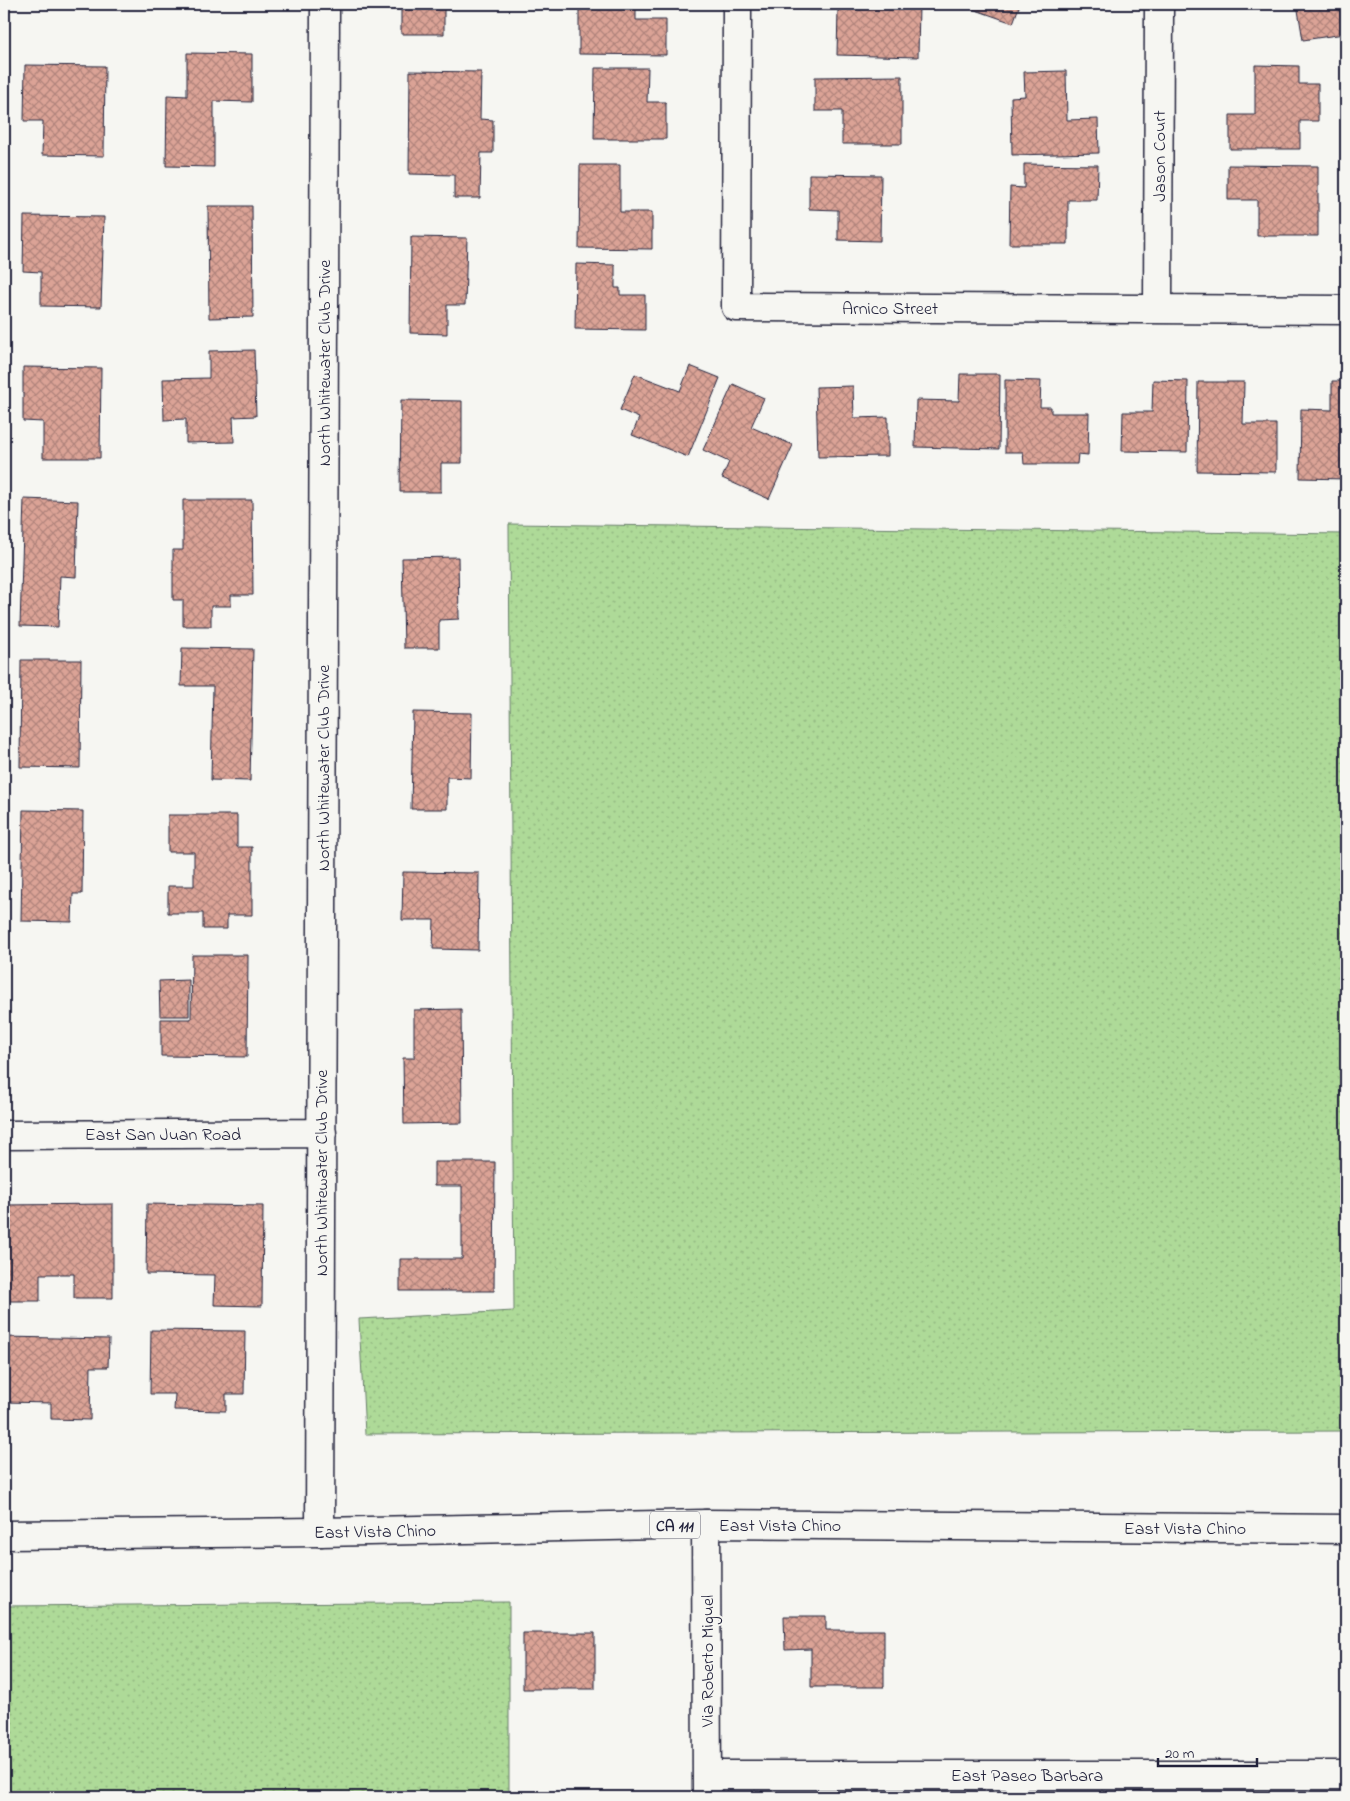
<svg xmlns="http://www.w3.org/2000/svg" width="1350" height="1801" viewBox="0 0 1350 1801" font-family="'Indie Flower',sans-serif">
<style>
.grass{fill:url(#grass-dots);stroke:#687e6a}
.building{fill:url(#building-cross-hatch);stroke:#22223b}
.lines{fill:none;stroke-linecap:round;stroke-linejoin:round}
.street-casing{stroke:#22223b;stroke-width:31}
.primary-casing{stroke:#22223b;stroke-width:31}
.street{stroke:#f6f6f2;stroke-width:28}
.primary{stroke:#f6f6f2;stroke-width:28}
.labels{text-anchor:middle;stroke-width:4;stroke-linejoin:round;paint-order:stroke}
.shield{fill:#f6f6f2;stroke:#626272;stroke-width:1}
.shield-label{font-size:16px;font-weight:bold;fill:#22223b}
.street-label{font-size:18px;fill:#22223b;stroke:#f6f6f2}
</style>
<defs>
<pattern id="grass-dots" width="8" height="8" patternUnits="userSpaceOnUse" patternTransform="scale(1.25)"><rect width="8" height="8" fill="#aeda98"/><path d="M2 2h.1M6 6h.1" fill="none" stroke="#95bb84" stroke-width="1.8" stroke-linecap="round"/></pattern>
<pattern id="building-cross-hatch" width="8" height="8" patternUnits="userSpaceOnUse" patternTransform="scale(1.25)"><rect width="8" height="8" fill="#dba396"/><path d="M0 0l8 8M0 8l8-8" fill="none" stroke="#b1847c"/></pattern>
</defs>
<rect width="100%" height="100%" fill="#f6f6f2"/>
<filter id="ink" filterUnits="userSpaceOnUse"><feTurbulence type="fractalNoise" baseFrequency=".02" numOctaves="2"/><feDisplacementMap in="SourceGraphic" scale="10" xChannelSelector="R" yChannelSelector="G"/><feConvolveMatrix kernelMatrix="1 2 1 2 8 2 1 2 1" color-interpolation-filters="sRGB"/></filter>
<g filter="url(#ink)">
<path class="grass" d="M509 524 1346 534V1431L365 1434 359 1319 514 1311Z
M509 1602V1797H4V1606Z"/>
<path class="building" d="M401 4H455V6H444V34H401Z
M579 4H636V20H666V55L579 54Z
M808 4H919L918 57 837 55 838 10H808Z
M972 4H1020L1013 23 970 8Z
M1297 4H1339L1344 34 1303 40Z
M187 53 252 54V102L214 101V167L166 166 167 95 187 96Z
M25 65 105 66 104 156 42 155 43 121H24Z
M1255 65 1299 66V84H1318V121H1300V149H1230V115H1255Z
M595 68H648L647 102H666V139H594Z
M410 71 481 72 480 119 493 120V153H481L480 198H454V175L409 174Z
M1066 71 1067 120 1098 119 1099 153 1012 155 1011 97 1025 96 1024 72Z
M902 76V144H842V111H815V77Z
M1024 164 1098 165 1097 200H1068V244H1009L1010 187 1024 188Z
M580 165H620V212H652V249L579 248Z
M1228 165 1318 166V236H1257V200H1228Z
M809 174 881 175 880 241 838 240V210L809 209Z
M208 206H252L253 317 209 318Z
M24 216 104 217 101 307 41 306V272L23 271Z
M411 237 467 238 465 305H447V334L410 333Z
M576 264 615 265V288H620V295H645V330L575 329Z
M254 350 256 416 233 417 234 442 186 443V419L164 420 163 379 209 378V351Z
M690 366 720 378 688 457 632 435 639 418 620 410 635 374 680 391Z
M23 367 101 368 100 458H43V422L23 421Z
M960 374H1000L999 449 915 447 916 400 959 401Z
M1005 380 1041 381 1040 407H1051V413H1089L1088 455 1078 454 1077 464H1024L1023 452H1005Z
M1153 380 1188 381 1187 452 1122 451 1123 412H1152Z
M1332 381H1346V479L1300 478 1301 409 1332 410Z
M1198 382H1244L1243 424H1276V472L1197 471Z
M733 384 764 398 751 427 793 445 769 499 722 478 729 462 703 450Z
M853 386 854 418 888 417V456L818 457 816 387Z
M401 400 462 401V463H441V492H400Z
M24 499 78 501 76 577 60 576 58 627 20 626Z
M183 500H252L253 595H231V606H211V626H183V600H173V550H183Z
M458 557 459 619 439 620V648H404L402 558Z
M182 648 253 649 250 781 211 780 213 686H181Z
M21 660H81L80 768 20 767Z
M413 712 472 713 471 778 447 777V809H411Z
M23 810 83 811 82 894H73L72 922 21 921Z
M168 815H237V847H252V915H227V929H203V913H168V886H194V852H168Z
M403 872 479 873 478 950 433 949 434 920H402Z
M192 955H248L247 1057 161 1056V1019H191Z
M189 980V1016H160L159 981Z
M461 1009 462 1123 404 1124 403 1058H414V1010Z
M434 1162H495L494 1291H400V1259H462V1186H434Z
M113 1204V1298H74V1274H40V1301H4V1205Z
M147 1204 263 1206 262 1306 214 1305 215 1275 146 1274Z
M151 1330 245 1331 244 1394H226V1411L174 1410 175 1394H150Z
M4 1337 109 1339 108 1367H91L90 1420 51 1419V1403L4 1402Z
M784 1616H826V1630H884V1687H811V1649L785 1650Z
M523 1633H595V1689H523Z"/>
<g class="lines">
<g class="street-casing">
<path id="street" d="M737 4 736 307 1346 310
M1158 309 1159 4
M4 1135 322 1133
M706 1524 707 1797
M320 1532 325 4
M707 1775H1346"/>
</g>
<g class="primary-casing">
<path id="primary" d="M4 1535 320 1532 706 1524 1346 1529"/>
</g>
<use href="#street" class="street"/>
<use href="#primary" class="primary"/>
</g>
</g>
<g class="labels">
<rect class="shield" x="650" y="1511.5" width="50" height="27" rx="4"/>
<g class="shield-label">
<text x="675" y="1531">CA 111</text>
</g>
<g class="street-label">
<text transform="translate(1159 156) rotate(-90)" y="6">Jason Court</text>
<text x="890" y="314">Arnico Street</text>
<text transform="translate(324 363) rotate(-90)" y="6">North Whitewater Club Drive</text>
<text transform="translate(323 768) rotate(-90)" y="6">North Whitewater Club Drive</text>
<text x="163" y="1140">East San Juan Road</text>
<text transform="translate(321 1173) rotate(-90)" y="6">North Whitewater Club Drive</text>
<text x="780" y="1531">East Vista Chino</text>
<text x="1185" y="1534">East Vista Chino</text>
<text transform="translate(375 1531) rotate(-1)" y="6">East Vista Chino</text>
<text transform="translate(707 1661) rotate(-90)" y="6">Via Roberto Miguel</text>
<text x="1027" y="1781">East Paseo Barbara</text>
</g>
</g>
<rect width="1350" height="1801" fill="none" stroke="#f6f6f2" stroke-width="20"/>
<rect x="10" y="10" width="1330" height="1781" fill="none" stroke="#22223b" stroke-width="2" filter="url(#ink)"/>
<path d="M1158 1758v8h99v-8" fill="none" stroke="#22223b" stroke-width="2.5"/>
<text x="1165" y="1758" font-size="15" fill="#22223b" stroke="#f6f6f2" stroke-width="4" paint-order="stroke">20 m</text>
</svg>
